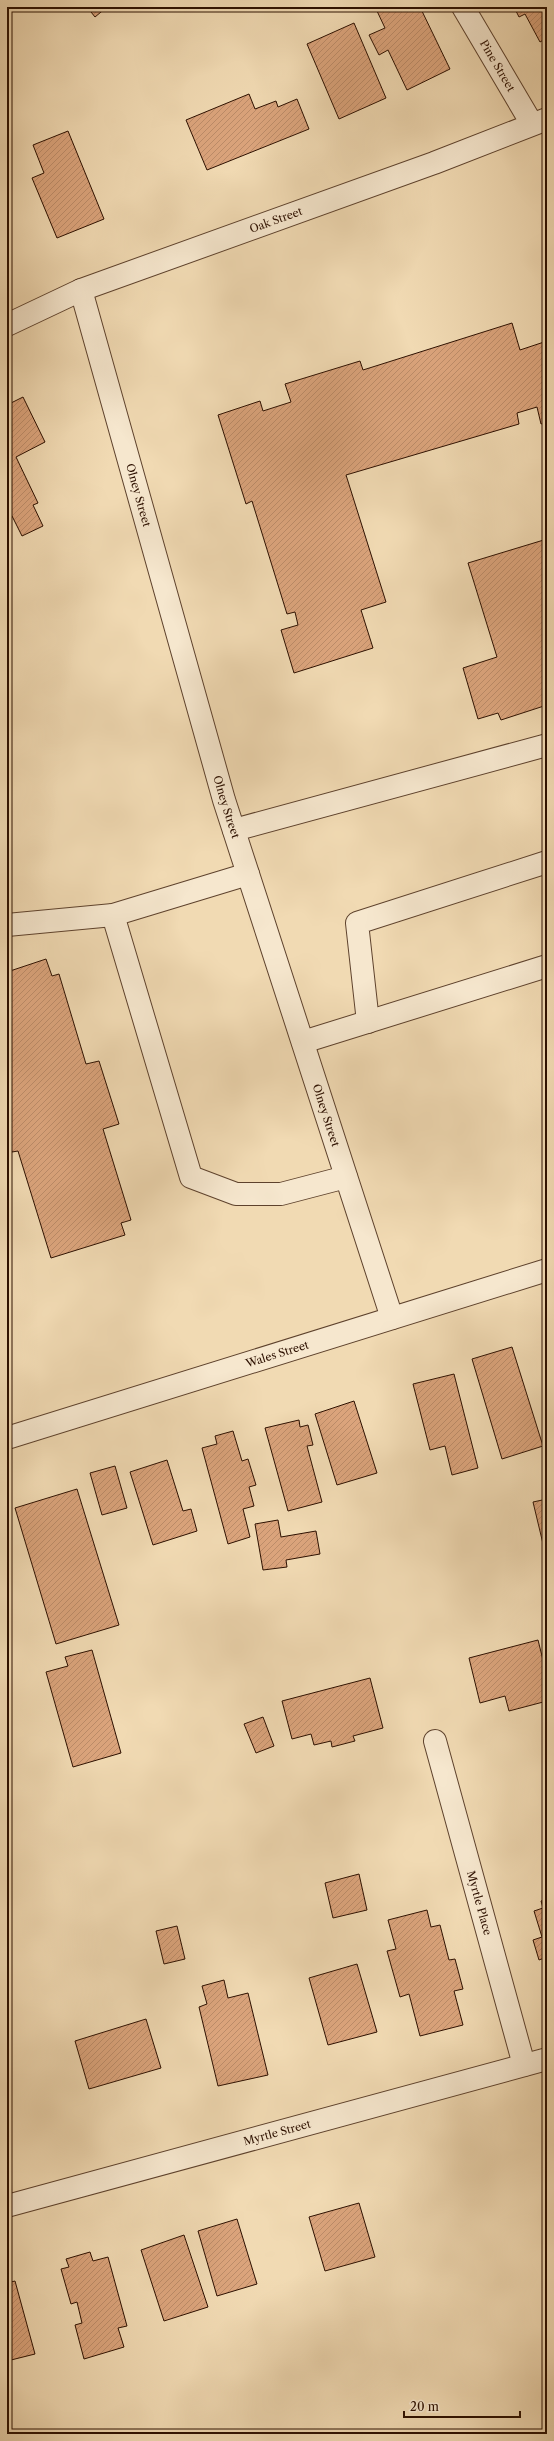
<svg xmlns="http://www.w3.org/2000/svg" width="554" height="2441" viewBox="0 0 554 2441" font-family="'Libre Caslon Text',serif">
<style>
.building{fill:url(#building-hatch);stroke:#2d1000}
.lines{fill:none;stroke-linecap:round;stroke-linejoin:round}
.minor-casing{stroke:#5e422d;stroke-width:24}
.minor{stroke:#f6e7ce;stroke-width:22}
.labels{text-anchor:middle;stroke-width:3.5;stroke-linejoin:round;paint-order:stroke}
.street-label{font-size:11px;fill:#2d1000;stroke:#f6e7ce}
</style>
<defs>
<pattern id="building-hatch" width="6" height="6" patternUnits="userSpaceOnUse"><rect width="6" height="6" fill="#dba47c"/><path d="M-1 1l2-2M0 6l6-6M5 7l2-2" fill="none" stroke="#bc8c69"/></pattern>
</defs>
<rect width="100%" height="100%" fill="#f1dab3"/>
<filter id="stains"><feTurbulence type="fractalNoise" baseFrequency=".005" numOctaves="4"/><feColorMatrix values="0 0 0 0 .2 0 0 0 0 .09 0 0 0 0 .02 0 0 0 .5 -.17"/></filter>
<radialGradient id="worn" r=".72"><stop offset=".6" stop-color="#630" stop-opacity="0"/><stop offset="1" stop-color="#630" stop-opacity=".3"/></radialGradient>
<path class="building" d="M87 7H107L95 17Z
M385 7H420L450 69 407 90 388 50 379 55 369 35 385 28 377 11Z
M514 7H547V38L540 42 525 14 519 17Z
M354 23 386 98 339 119 307 44Z
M249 94 255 109 276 101 278 107 297 99 309 129 207 170 186 120Z
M68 131 104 219 57 238 32 178 44 173 33 145Z
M512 323 520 350 547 341V422L541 424 537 407 517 413 519 424 346 475 386 602 361 610 373 648 294 673 281 630 298 625 295 612 287 614 252 501 246 504 218 415 260 401 263 411 291 402 285 384 360 361 363 370Z
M23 397 45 442 16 457 38 503 33 505 43 526 22 536 12 516 7 519V405Z
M547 539V690L543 691 547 705 501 720 498 713 478 719 463 668 497 657 468 563Z
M46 959 52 976 59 974 86 1064 99 1061 119 1124 103 1129 131 1220 121 1223 125 1235 51 1258 18 1151 12 1152 7 1136V972Z
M512 1347 543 1446 502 1459 472 1359Z
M454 1374 478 1468 452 1475 445 1446 430 1450 413 1384Z
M354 1401 377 1473 337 1485 315 1414Z
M299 1420 300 1427 308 1425 313 1445 307 1446 322 1502 288 1511 265 1428Z
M233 1431 242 1461 248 1459 256 1485 249 1487 254 1506 243 1509 250 1537 228 1544 202 1448 217 1444 215 1436Z
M167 1460 183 1511 191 1509 197 1531 153 1545 130 1472Z
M115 1466 127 1508 102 1515 90 1473Z
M77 1489 119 1625 56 1644 15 1508Z
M547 1499V1547L544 1548 533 1502Z
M278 1520 281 1537 316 1531 320 1554 286 1560 287 1567 263 1570 255 1524Z
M538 1640 547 1676V1701L509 1711 505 1696 480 1703 469 1658Z
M92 1650 121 1753 73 1767 46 1672 68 1666 65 1657Z
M370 1678 383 1728 353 1736 355 1741 332 1747 331 1741 314 1745 311 1734 292 1739 282 1701Z
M263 1717 274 1746 256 1753 244 1724Z
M359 1874 367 1910 333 1918 325 1883Z
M547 1899V1967L544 1958 539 1960 533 1940 542 1937 534 1911 543 1908 541 1901Z
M427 1910 431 1927 440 1925 449 1960 455 1959 463 1989 454 1991 463 2025 420 2036 409 1994 400 1997 387 1951 396 1949 388 1920Z
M177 1926 185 1959 164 1964 156 1931Z
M357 1964 377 2032 328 2045 309 1978Z
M224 1980 228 1998 248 1993 268 2075 218 2086 199 2007 207 2004 202 1986Z
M146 2019 161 2068 89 2089 75 2041Z
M359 2203 375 2257 325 2271 309 2217Z
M237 2219 257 2284 217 2296 198 2231Z
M184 2235 208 2307 164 2321 141 2250Z
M90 2252 93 2261 108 2257 127 2326 118 2328 124 2347 84 2359 75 2325 82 2323 77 2302 71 2304 61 2269 69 2267 66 2259Z
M15 2281 35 2354 7 2361V2283Z"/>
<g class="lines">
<g class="minor-casing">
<g id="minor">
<path id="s1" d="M463 7 532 124"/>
<path id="s2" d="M81 290 224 800 392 1318"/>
<path id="s3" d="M7 325 81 290 434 163 547 119"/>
<path d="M234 830 547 745"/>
<path d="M113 915 191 1177 236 1194H281L346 1177"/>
<path d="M7 925 113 915 248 874"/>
<path d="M368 1022 357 923 547 862"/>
<path d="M303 1042 547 966"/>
<path id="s4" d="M7 1438 547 1270"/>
<path id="s5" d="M435 1741 524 2065"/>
<path id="s6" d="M7 2206 547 2059"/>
</g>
</g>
<use href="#minor" class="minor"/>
</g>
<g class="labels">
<g class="street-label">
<text dy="4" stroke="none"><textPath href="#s1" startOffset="68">Pine Street</textPath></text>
<text dy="4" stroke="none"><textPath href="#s3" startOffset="289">Oak Street</textPath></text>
<text dy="4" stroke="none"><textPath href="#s2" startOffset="213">Olney Street</textPath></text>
<text dy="4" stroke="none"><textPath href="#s2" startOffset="537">Olney Street</textPath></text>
<text dy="4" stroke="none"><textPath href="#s2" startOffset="861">Olney Street</textPath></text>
<text dy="4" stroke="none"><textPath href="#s4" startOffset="283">Wales Street</textPath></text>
<text dy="4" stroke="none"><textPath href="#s5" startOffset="168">Myrtle Place</textPath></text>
<text dy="4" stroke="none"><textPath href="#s6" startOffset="280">Myrtle Street</textPath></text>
</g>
</g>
<rect width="554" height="2441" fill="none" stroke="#f1dab3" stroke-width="24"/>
<rect x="8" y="8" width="538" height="2425" fill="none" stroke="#2d1000" stroke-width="2"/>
<rect x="12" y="12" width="530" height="2417" fill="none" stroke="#2d1000"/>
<path d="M404 2411v6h116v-6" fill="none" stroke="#2d1000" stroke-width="2"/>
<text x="410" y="2411" font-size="12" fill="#2d1000" stroke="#f6e7ce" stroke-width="3" paint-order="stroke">20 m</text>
<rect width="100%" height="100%" filter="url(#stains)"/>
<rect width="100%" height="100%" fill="url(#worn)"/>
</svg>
